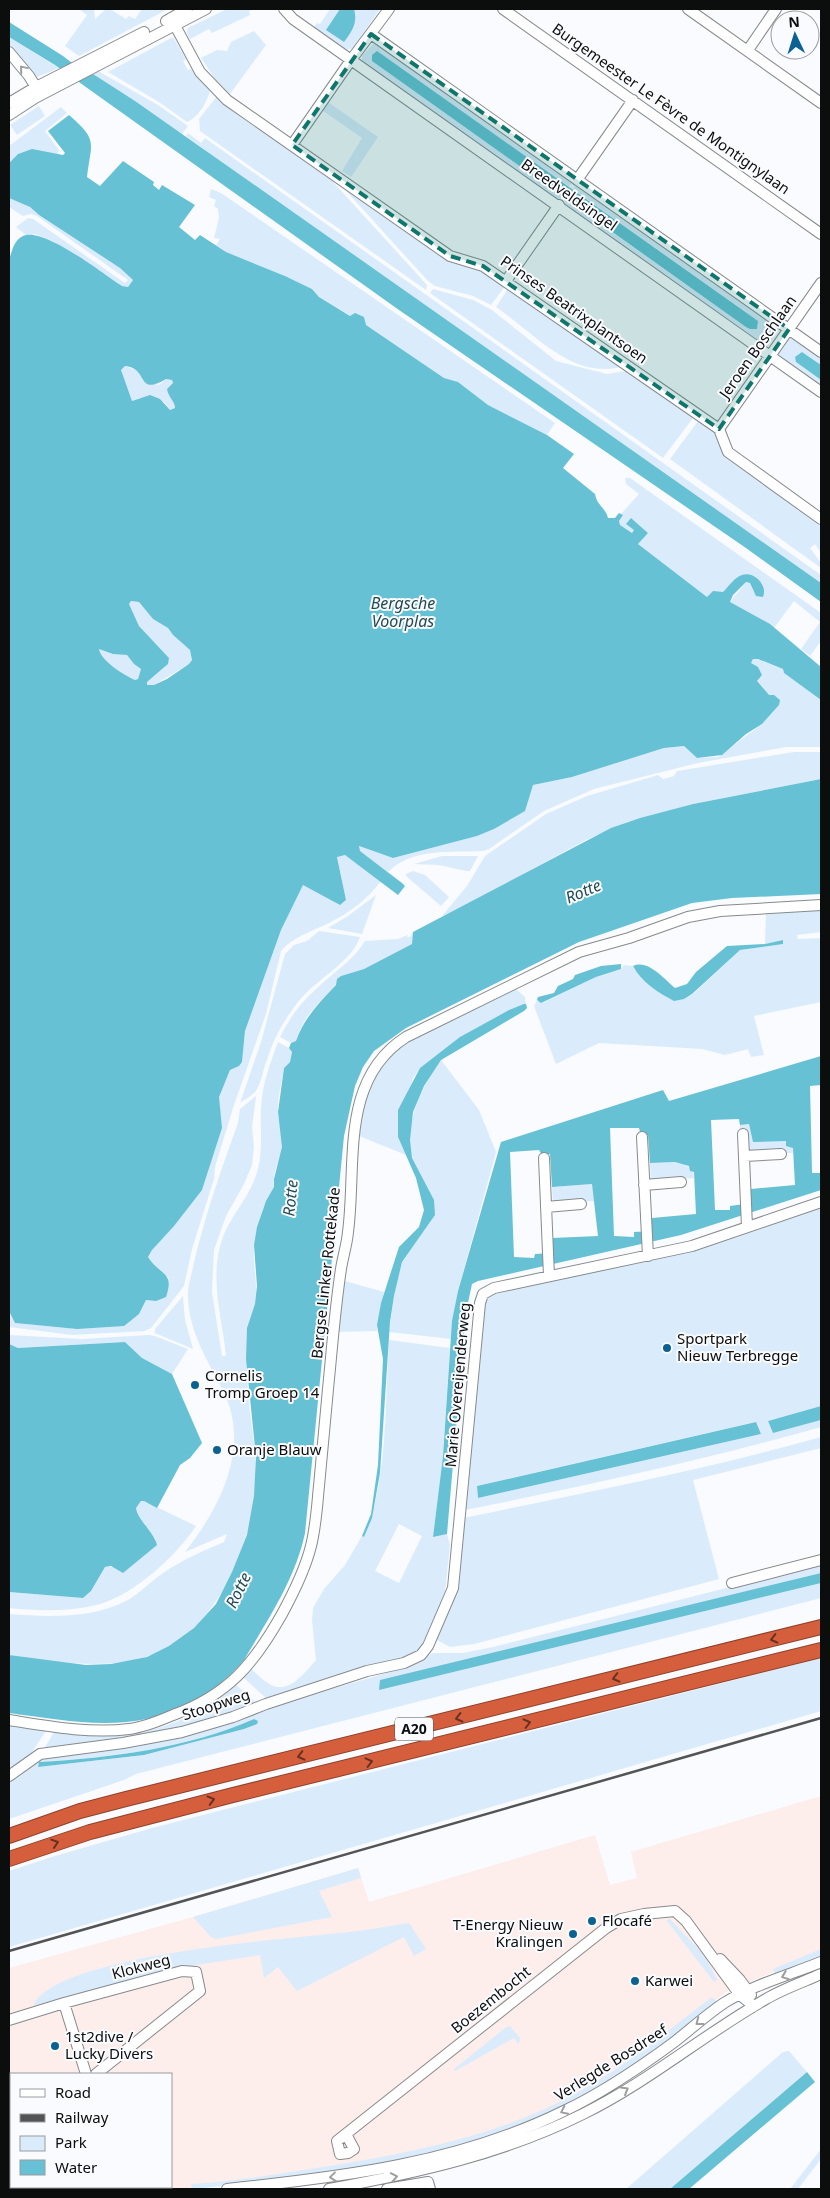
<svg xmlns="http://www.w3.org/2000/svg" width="830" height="2198" viewBox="0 0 830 2198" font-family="'Noto Sans',sans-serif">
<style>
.industrial{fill:#fdedeb;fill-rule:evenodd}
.green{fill:#daecfc;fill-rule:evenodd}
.water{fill:#66c1d4;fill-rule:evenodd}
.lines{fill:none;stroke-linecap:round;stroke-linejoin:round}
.minor-casing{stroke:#878a8c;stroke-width:12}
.highway-casing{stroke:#8f422c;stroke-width:16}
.minor{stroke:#fff;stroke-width:10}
.highway{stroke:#d55e3d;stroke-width:14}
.rail{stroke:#535455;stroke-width:2.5}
.oneway{stroke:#9e9e9e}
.oneway2{stroke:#663123}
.marked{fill:#0f766e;fill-opacity:0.2;stroke:#0f766e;stroke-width:4;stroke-dasharray:10 6;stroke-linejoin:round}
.poi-dot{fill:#0a6192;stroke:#f9fbfe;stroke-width:2}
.labels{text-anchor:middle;stroke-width:4;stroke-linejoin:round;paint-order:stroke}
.shield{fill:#f9fbfe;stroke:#535455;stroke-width:1}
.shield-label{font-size:14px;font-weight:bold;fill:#0c0d0d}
.street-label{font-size:15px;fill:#0c0d0d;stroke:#f9fbfe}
.poi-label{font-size:15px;fill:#0c0d0d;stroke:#f9fbfe;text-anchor:start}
.water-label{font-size:16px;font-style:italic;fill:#214a53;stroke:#f9fbfe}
</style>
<rect width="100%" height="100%" fill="#f9fbfe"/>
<path class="industrial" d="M821 1796V1952L726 1992 640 2058 583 2096 455 2147 330 2171 185 2189H9V1968L193 1917 358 1868 369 1902 595 1835 610 1885 637 1878 631 1852ZM11 2074H171V2187H11Z"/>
<path class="green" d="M79 9H94L95 19 106 9H110L126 19 129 16 135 19 142 9H168L79 56 65 46 87 15Z
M227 9H254L249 11 250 15 212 33 209 29 190 39 187 33 188 28Z
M330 9H380L352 49 344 50 313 28 317 23 320 24Z
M254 31 266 45 230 94 216 80 201 58 217 50 227 51 231 42Z
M9 37 59 68 37 77 9 44Z
M173 37 186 59 183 61 188 70 191 69 210 91C207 102 198 118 187 122L159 102 108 72Z
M375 42 573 182 569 186 372 61 562 196 558 202 362 63V56Z
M98 71 158 105 188 126 182 134 93 74Z
M217 96 333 178 334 183 427 285 426 290 200 131 199 119Z
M325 100 378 137 351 177 342 171 362 138 319 108Z
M39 106 45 116 17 135 10 125Z
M61 107 67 113 45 131 59 150 58 154 45 153 32 150 18 154 9 163V146Z
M188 133 201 143 205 138 821 575V583L217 159 186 136Z
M338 182 447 259 485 270 506 285 491 305 473 296 435 286 428 281Z
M577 184 779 328 766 347 562 205 566 200 750 329 758 321 573 189Z
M211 189 221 193 555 423 547 435 488 405 458 382 444 378 366 325 319 297 312 289 285 276 226 252 216 245 220 239 214 238 219 218 218 209 214 206 216 200 209 197Z
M9 198 30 207 39 215 120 268 133 280 128 287 122 286 52 241 35 234 26 235 16 227 28 218 33 219 125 283 128 280 37 216 31 214 23 216 9 207Z
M509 287 622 367C570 379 535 333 496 307Z
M433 289 473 300 492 310 556 361 607 374 625 371 693 418 663 458 430 293Z
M791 336 821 357V365L802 352 796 362 821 380V388L776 355Z
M125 366 136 370 144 381 159 385 166 379 172 380 173 383 170 386 175 408 170 410 164 402 139 398 132 401 121 373V370Z
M698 421 715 434 724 453 821 523V553L815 544 810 548 821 563V568L670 459Z
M625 478H630L821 613V641L810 656 801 649 820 622 794 601 774 628 730 602 746 582 750 583 754 592 763 584 737 578 723 592 707 597 638 544 648 533 631 518 635 530 632 533 620 525 619 521 622 515 621 514 639 494 626 484Z
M131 601 139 602 153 619 168 628 173 635 190 650 192 660 189 664 154 685H147V682L165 667 169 658 139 626 129 604Z
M99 649H102L111 653 127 655 134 664 141 669 138 679 135 680C123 674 102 662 99 649Z
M753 659H757L783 669 784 673 821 700V747H786L698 763 594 789 544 811 489 849 483 851C451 853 413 847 388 872L360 851 358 846 393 858 477 836 494 829 533 785 572 777 664 748 684 746 697 758 718 757 762 724 779 705 759 686 751 663Z
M794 752H821V779L693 804 627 822 586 840 452 912 442 916 467 886 485 856 546 814 587 796 658 775 663 779 674 776 677 771Z
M345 855 381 881C367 900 349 913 329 923 312 931 293 937 281 951L266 1014 234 1105 215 1167 214 1179 192 1249 184 1286 151 1328 145 1331 72 1335 9 1327V1311L15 1323 77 1329 139 1314 146 1300 156 1301 169 1278 155 1267 148 1257 152 1250 202 1190 222 1128 218 1097 230 1070 239 1066 242 1062 245 1031 281 930 303 884 340 905 346 900 337 856Z
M442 856H478L470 871H466L439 865 414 864Z
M413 871 425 875 449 897 441 906 406 876V874Z
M376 895 362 934 328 928 348 916Z
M821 910V932L797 935 798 939 821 938V1002L754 1016 764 1055 751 1057 748 1049 725 1055 702 1049 599 1043 556 1064 534 1006 537 1000 542 1003 596 977 621 969 624 965 633 966C643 985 665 991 684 999L693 994 740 950 783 944V940L765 944 766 914Z
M319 931 360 937C351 964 313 980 295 1006 283 1022 273 1040 267 1060 263 1069 262 1081 257 1089 254 1095 245 1099 240 1103L261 1042 285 954 294 945 307 941Z
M413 932 412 944 364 969 341 976C335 989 324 996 315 1007 306 1017 300 1028 296 1041L291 1043 280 1037C289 1019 300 1003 315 990 332 973 352 962 365 941L398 939 408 935 407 937H410Z
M516 989 525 997 526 1004 509 1010 476 1028 420 1068 413 1078 398 1137 406 1155 359 1136 361 1116 369 1086 390 1056 407 1042Z
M278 1042 289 1048 292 1052 290 1062 284 1068C282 1082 277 1099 278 1111 278 1123 284 1137 282 1149 280 1159 274 1169 274 1180 273 1181 274 1186 274 1187 273 1193 269 1196 267 1201 260 1212 257 1230 255 1242 251 1258 258 1282 256 1301 255 1311 248 1321 247 1331 247 1358 247 1385 250 1413 253 1434 256 1454 256 1475 256 1510 246 1545 230 1577 178 1678 107 1670 9 1655V1614C46 1617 91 1619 126 1601 139 1594 150 1582 163 1573 182 1560 203 1551 224 1542L227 1534 185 1552C219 1509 250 1450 225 1395 209 1362 189 1334 188 1297 187 1287 191 1277 193 1267 204 1218 221 1170 238 1123L240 1109 256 1096 252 1127 254 1147 252 1165 244 1184 226 1216 214 1250 212 1292 222 1356H226C222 1315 207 1273 225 1232 235 1210 252 1193 258 1169 263 1150 260 1127 261 1108 262 1084 270 1064 278 1042Z
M441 1060 479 1110 496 1152 458 1291 451 1339 389 1332 394 1296 402 1262 435 1215C427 1197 416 1177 412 1157 404 1122 421 1088 441 1060Z
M749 1124 750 1130 786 1141 793 1148V1153H745L744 1128H740V1125Z
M675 1162C685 1165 694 1166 694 1178L651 1181 650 1163Z
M592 1184 595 1201 553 1203 552 1187Z
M821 1205V1406L768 1421 773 1433 821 1420V1427C704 1460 585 1486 465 1510L484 1303 487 1296ZM755 1422 761 1434 478 1498 477 1486Z
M341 1280 384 1292 377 1325V1331L336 1332Z
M183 1296 185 1320 193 1349 155 1333V1329Z
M9 1335 82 1339 148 1335 155 1336 188 1349 172 1374 142 1358 125 1342 18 1348 9 1344Z
M389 1340 450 1348 443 1456 433 1537 447 1534 450 1545 445 1592 430 1633 420 1651 414 1656 382 1663 268 1700 242 1676 249 1667C256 1673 263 1681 271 1685 290 1694 305 1672 316 1660L312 1620 313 1608 324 1589 345 1565 362 1536 364 1537C388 1482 385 1401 389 1340ZM399 1524 422 1536 399 1583 375 1571Z
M821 1437V1448L693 1480 719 1579 474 1644 450 1647 437 1640 456 1586 464 1518C583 1493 704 1470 821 1437Z
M141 1501H144L196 1526C177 1555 135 1594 100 1604 71 1612 38 1611 9 1608V1592L83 1598 91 1591 105 1567H115L156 1540 136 1512V1508Z
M821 1564V1573L545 1641 379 1689 821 1583V1598L136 1774 124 1780 9 1819V1779L37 1758 105 1749 270 1707 414 1665 432 1653H463L493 1647ZM254 1719 257 1724 244 1729 144 1755 38 1767 39 1762C111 1758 188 1748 254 1719Z
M821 1658V1711L9 1947V1871L55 1856 152 1828Z
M235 1684 258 1704 186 1730 44 1749 54 1732C77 1733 101 1737 124 1735 163 1731 207 1712 235 1684Z
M9 1725 46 1731 28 1758 9 1771Z
M358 1868 361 1878 319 1891 332 1917 216 1939 211 1937 193 1917Z
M669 1918 705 1956 717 1980 714 1982 667 1921Z
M409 1923 426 1949 414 1956 404 1937 297 1991 278 1967 264 1978 260 1955 171 1969 36 2006 34 2004C60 1955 285 1939 341 1933 364 1931 387 1926 409 1923Z
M821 1949V1956L775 1974 773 1969Z
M712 1997 718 2003 664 2046 587 2095 544 2117 437 2155 283 2180 192 2189 191 2184C235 2181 279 2174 323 2167 409 2153 495 2137 573 2095 624 2068 667 2031 712 1997Z
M510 2026 520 2038 519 2043 518 2044 514 2038 455 2071 454 2069 505 2028Z
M789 2051 807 2072 670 2189H626L783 2052Z
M821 2149V2159L798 2189H790Z"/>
<path class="water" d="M340 9H354C358 23 352 31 344 42L326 30Z
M9 22 63 56 89 76 93 74 135 101 821 583V602L746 548 399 310 55 65 9 37Z
M377 51 758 321 757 329H750L746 327 372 61V55Z
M69 115C99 141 91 142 87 177L100 186 123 161 154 182 153 185 159 190 162 185 195 205 179 227 195 240 200 235 226 252 285 276 312 289 319 297 350 316 355 313 364 317 366 325 444 378 458 382 488 405 547 435 574 454 563 468 595 494C597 506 606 508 608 518H615L619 513 623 515 619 521 620 525 632 533 634 530 626 524 631 518 648 533 638 544 707 597 713 591 723 592C729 586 734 578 742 575 754 571 768 585 763 597L756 596 750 583 746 582 733 595 730 602 770 624 821 667V700L784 673 783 669 758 659H753L751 663 758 667 762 675 757 681 769 695H774L780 700 779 705 762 724 746 734 722 755 697 758 684 746 664 748 572 777 533 785 525 811 494 829 477 836 393 858 359 846 360 851 402 883 405 886 398 895 345 855 337 857 346 900 340 905 303 885 281 930 245 1031 242 1062 239 1066 230 1070 219 1097 222 1128 202 1190 174 1226 152 1250 148 1257C160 1276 175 1271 166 1297L156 1301 146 1300 139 1314 124 1326 77 1329 15 1323 9 1311V259C13 250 13 241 23 236 43 226 103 274 122 286L128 287 133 280 120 268 39 215 30 207 9 198V163L18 154 32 149 63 155 65 153 48 131ZM125 366C149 368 136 397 166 379L172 380 173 383 167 389C168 397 175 401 175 408L170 410 160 399 150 395 132 401 121 370ZM131 601 139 602 153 619 168 628 173 635 190 650 192 660 189 664 167 679 154 685H147V682L168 664 169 658 139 626 129 604ZM99 649 113 654 127 655 134 664 141 669 138 679 135 680C124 675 101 661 99 649Z
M802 352 821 365V380L796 362 795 357Z
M821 779V894L732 898 692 903 579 942 406 1028 374 1051 363 1067 355 1086 344 1136 305 1533C295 1580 268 1619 244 1660 228 1679 211 1692 190 1703 130 1735 72 1721 9 1713V1655L86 1665 111 1664 147 1657 169 1646 194 1628 216 1604 232 1572 247 1535 254 1496 256 1457 246 1359 247 1328 255 1304 257 1286 254 1245 257 1227 266 1201 274 1187V1179L282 1147 278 1112 284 1068 290 1062 292 1052 289 1048 291 1043 296 1041C304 1018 319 1003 336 985L337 979 341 976 364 969 412 944 413 932 611 828 640 818 693 804Z
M783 940V944L740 950 692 994 684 999 674 1001C659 993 641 982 633 966 648 959 664 979 675 988L687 984 696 972 727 946 765 944Z
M621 964V969L596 977 541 1003 537 1000 538 997 554 993 558 986 573 979 575 975 601 966Z
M524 1004H526L527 1008 524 1011 441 1060 424 1086 413 1112 410 1140 412 1158 434 1200 435 1215 402 1262 394 1296 390 1322 380 1473 372 1518 364 1537 362 1536 371 1514 378 1465 383 1359 377 1325 381 1303 399 1247 419 1227 424 1210 416 1178 398 1137V1110L420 1068 460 1037 509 1010Z
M821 1056V1085L810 1086 812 1173H821V1190L681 1235 478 1281 472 1284 466 1312 447 1534 433 1537 443 1456 452 1321 458 1291 501 1142 663 1090 669 1101ZM739 1119 740 1125 749 1124 753 1142 786 1141V1146L793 1148 795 1185 751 1189V1203L730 1206V1210H715L711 1120ZM610 1128H639L641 1135H648L650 1163 675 1162 689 1166 690 1171 694 1172 696 1214 652 1218V1231L634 1232V1237L614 1236ZM539 1150 542 1155 550 1154 552 1187 592 1184 598 1236 552 1238V1253L535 1254 534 1258 514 1257 510 1152Z
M125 1342 142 1358 172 1374 202 1443 190 1458 180 1465 157 1508 144 1501H141L136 1508C137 1519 154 1532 157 1545L123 1573 111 1566 105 1567 91 1591 83 1598 9 1592V1344L18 1348Z
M821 1406V1420L773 1433 768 1421Z
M756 1422 761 1434 478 1498 477 1486Z
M821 1573V1583L379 1690 380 1680Z
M254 1719 258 1721 257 1724 244 1729 144 1755 38 1767 39 1762C111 1758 188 1748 254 1719Z
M807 2072 815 2082 689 2189H670Z"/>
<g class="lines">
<g class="minor-casing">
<path id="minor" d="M284 9 293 19 821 392
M503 9 821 234
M688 9 821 103
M171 18 200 72 227 100 450 256 483 266 719 429 728 452 821 519
M166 21 187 9
M371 34 821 352
M748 50 776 9
M9 52 29 76 39 92
M9 103 36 87 144 32
M9 115 35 98 206 9
M292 145 351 60 389 9
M577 180 633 100
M506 281 559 205
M719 429 821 283
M743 1134 747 1227
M642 1137 648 1256
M744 1156 781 1154
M544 1158 549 1276
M644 1185 681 1182
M546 1207 581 1204
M732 1583 821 1560
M9 1720C47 1726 90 1734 129 1729 144 1727 159 1721 173 1715 228 1695 254 1664 282 1614 294 1592 305 1570 311 1546 316 1526 317 1506 319 1486 322 1453 325 1421 328 1389 332 1349 335 1308 341 1269 343 1256 347 1244 348 1232 357 1164 339 1080 406 1037L579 952 629 938 688 917 720 911 821 905
M9 1776 40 1754 123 1743 182 1732 233 1717 266 1704 367 1671 404 1663 421 1655 428 1646 453 1588 480 1303 483 1294 494 1288 692 1246 821 1202
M720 1959 740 1980 751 1995
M64 2003 182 1971 196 1972 200 1991 96 2074
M9 2020 64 2003 86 2074
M9 2092H11
M346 2134 354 2149 348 2153 340 2154 337 2141 606 1928 621 1919 644 1914 675 1911 686 1921 740 1995 754 2006
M227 2189C342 2177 459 2163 564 2111 602 2093 639 2068 673 2043 690 2030 706 2015 724 2003 753 1985 789 1975 821 1962
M329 2189C416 2173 503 2154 583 2114 648 2082 703 2035 766 1999 783 1989 803 1982 821 1974
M387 2189 428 2182 430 2189"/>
</g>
<g class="highway-casing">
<path id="highway" d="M9 1836 80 1811 126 1799 821 1627
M9 1859 90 1832 229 1796 821 1650"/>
</g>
<use href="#minor" class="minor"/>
<use href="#highway" class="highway"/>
<path class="rail" d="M9 1951 821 1718"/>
</g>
<defs><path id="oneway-chevron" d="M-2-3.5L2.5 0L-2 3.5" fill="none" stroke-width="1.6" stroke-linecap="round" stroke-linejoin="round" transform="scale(1.25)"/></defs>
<g class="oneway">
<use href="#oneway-chevron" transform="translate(23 69) rotate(-130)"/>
<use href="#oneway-chevron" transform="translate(785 1976) rotate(159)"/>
<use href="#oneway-chevron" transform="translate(699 2022) rotate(142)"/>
<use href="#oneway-chevron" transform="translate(625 2090) rotate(-30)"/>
<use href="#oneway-chevron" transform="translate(564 2111) rotate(154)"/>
<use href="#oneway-chevron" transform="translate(333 2177) rotate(173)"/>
<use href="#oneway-chevron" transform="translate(394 2177) rotate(-11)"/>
</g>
<g class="oneway2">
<use href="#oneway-chevron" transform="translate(774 1639) rotate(166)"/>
<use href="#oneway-chevron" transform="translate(616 1678) rotate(166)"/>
<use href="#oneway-chevron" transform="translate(459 1718) rotate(166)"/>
<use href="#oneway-chevron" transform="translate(527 1723) rotate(-14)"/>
<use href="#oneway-chevron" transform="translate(301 1756) rotate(166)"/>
<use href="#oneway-chevron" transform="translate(369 1762) rotate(-14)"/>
<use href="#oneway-chevron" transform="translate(211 1800) rotate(-15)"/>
<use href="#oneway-chevron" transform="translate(55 1843) rotate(-18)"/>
</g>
<path class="marked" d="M371 34 789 329 719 429 483 266 450 256 292 145Z"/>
<g class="poi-dot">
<circle cx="667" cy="1348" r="5"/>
<circle cx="195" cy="1385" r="5"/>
<circle cx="217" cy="1450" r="5"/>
<circle cx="592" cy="1921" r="5"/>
<circle cx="573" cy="1934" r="5"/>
<circle cx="635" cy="1981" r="5"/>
<circle cx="55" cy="2046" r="5"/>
</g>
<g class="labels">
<rect class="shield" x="395" y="1717.5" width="38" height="23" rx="4"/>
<g class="shield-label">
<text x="414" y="1734">A20</text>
</g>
<g class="street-label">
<text transform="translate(671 109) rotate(35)" y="5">Burgemeester Le Fèvre de Montignylaan</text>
<text transform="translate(569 195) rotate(35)" y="5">Breedveldsingel</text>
<text transform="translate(574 310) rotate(35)" y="5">Prinses Beatrixplantsoen</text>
<text transform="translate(758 347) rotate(-55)" y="5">Jeroen Boschlaan</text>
<text transform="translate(326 1273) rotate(-84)" y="5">Bergse Linker Rottekade</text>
<text transform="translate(458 1385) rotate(-85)" y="5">Marie Overeijenderweg</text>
<text transform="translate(216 1705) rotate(-18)" y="5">Stoopweg</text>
<text transform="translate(141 1967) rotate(-15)" y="5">Klokweg</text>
<text transform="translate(491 2000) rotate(-39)" y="5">Boezembocht</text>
<text transform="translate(611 2063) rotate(-32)" y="5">Verlegde Bosdreef</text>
</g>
<g class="poi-label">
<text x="677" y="1344">Sportpark<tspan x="677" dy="17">Nieuw Terbregge</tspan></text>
<text x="205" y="1381">Cornelis<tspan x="205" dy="17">Tromp Groep 14</tspan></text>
<text x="227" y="1455">Oranje Blauw</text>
<text x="602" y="1926">Flocafé</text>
<text x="563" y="1930" text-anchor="end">T-Energy Nieuw<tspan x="563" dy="17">Kralingen</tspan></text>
<text x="645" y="1986">Karwei</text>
<text x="65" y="2042">1st2dive /<tspan x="65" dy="17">Lucky Divers</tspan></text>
</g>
<g class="water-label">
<text x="403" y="609">Bergsche<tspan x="403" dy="18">Voorplas</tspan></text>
<text transform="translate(583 891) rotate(-23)" y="6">Rotte</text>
<text transform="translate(290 1198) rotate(-85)" y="6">Rotte</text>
<text transform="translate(238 1590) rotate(-64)" y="6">Rotte</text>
</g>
</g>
<rect width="830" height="2198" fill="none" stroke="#0c0d0d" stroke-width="20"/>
<rect x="10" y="2073" width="162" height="115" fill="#f9fbfe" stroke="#9a9c9e"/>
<rect x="20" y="2089" width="25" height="8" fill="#ffffff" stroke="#9a9c9e"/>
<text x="55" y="2098" font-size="15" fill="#0c0d0d">Road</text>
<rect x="20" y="2114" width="25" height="8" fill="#535455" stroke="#9a9c9e"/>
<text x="55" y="2123" font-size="15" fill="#0c0d0d">Railway</text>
<rect x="20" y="2136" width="25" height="15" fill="#daecfc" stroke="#9a9c9e"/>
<text x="55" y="2148" font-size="15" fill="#0c0d0d">Park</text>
<rect x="20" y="2160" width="25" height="15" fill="#66c1d4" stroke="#9a9c9e"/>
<text x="55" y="2173" font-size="15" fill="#0c0d0d">Water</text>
<g transform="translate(795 35) rotate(356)"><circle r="24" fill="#f9fbfe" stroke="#9a9c9e"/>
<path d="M0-4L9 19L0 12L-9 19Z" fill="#0a6192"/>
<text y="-8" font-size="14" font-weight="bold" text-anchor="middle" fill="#0c0d0d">N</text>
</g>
</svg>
